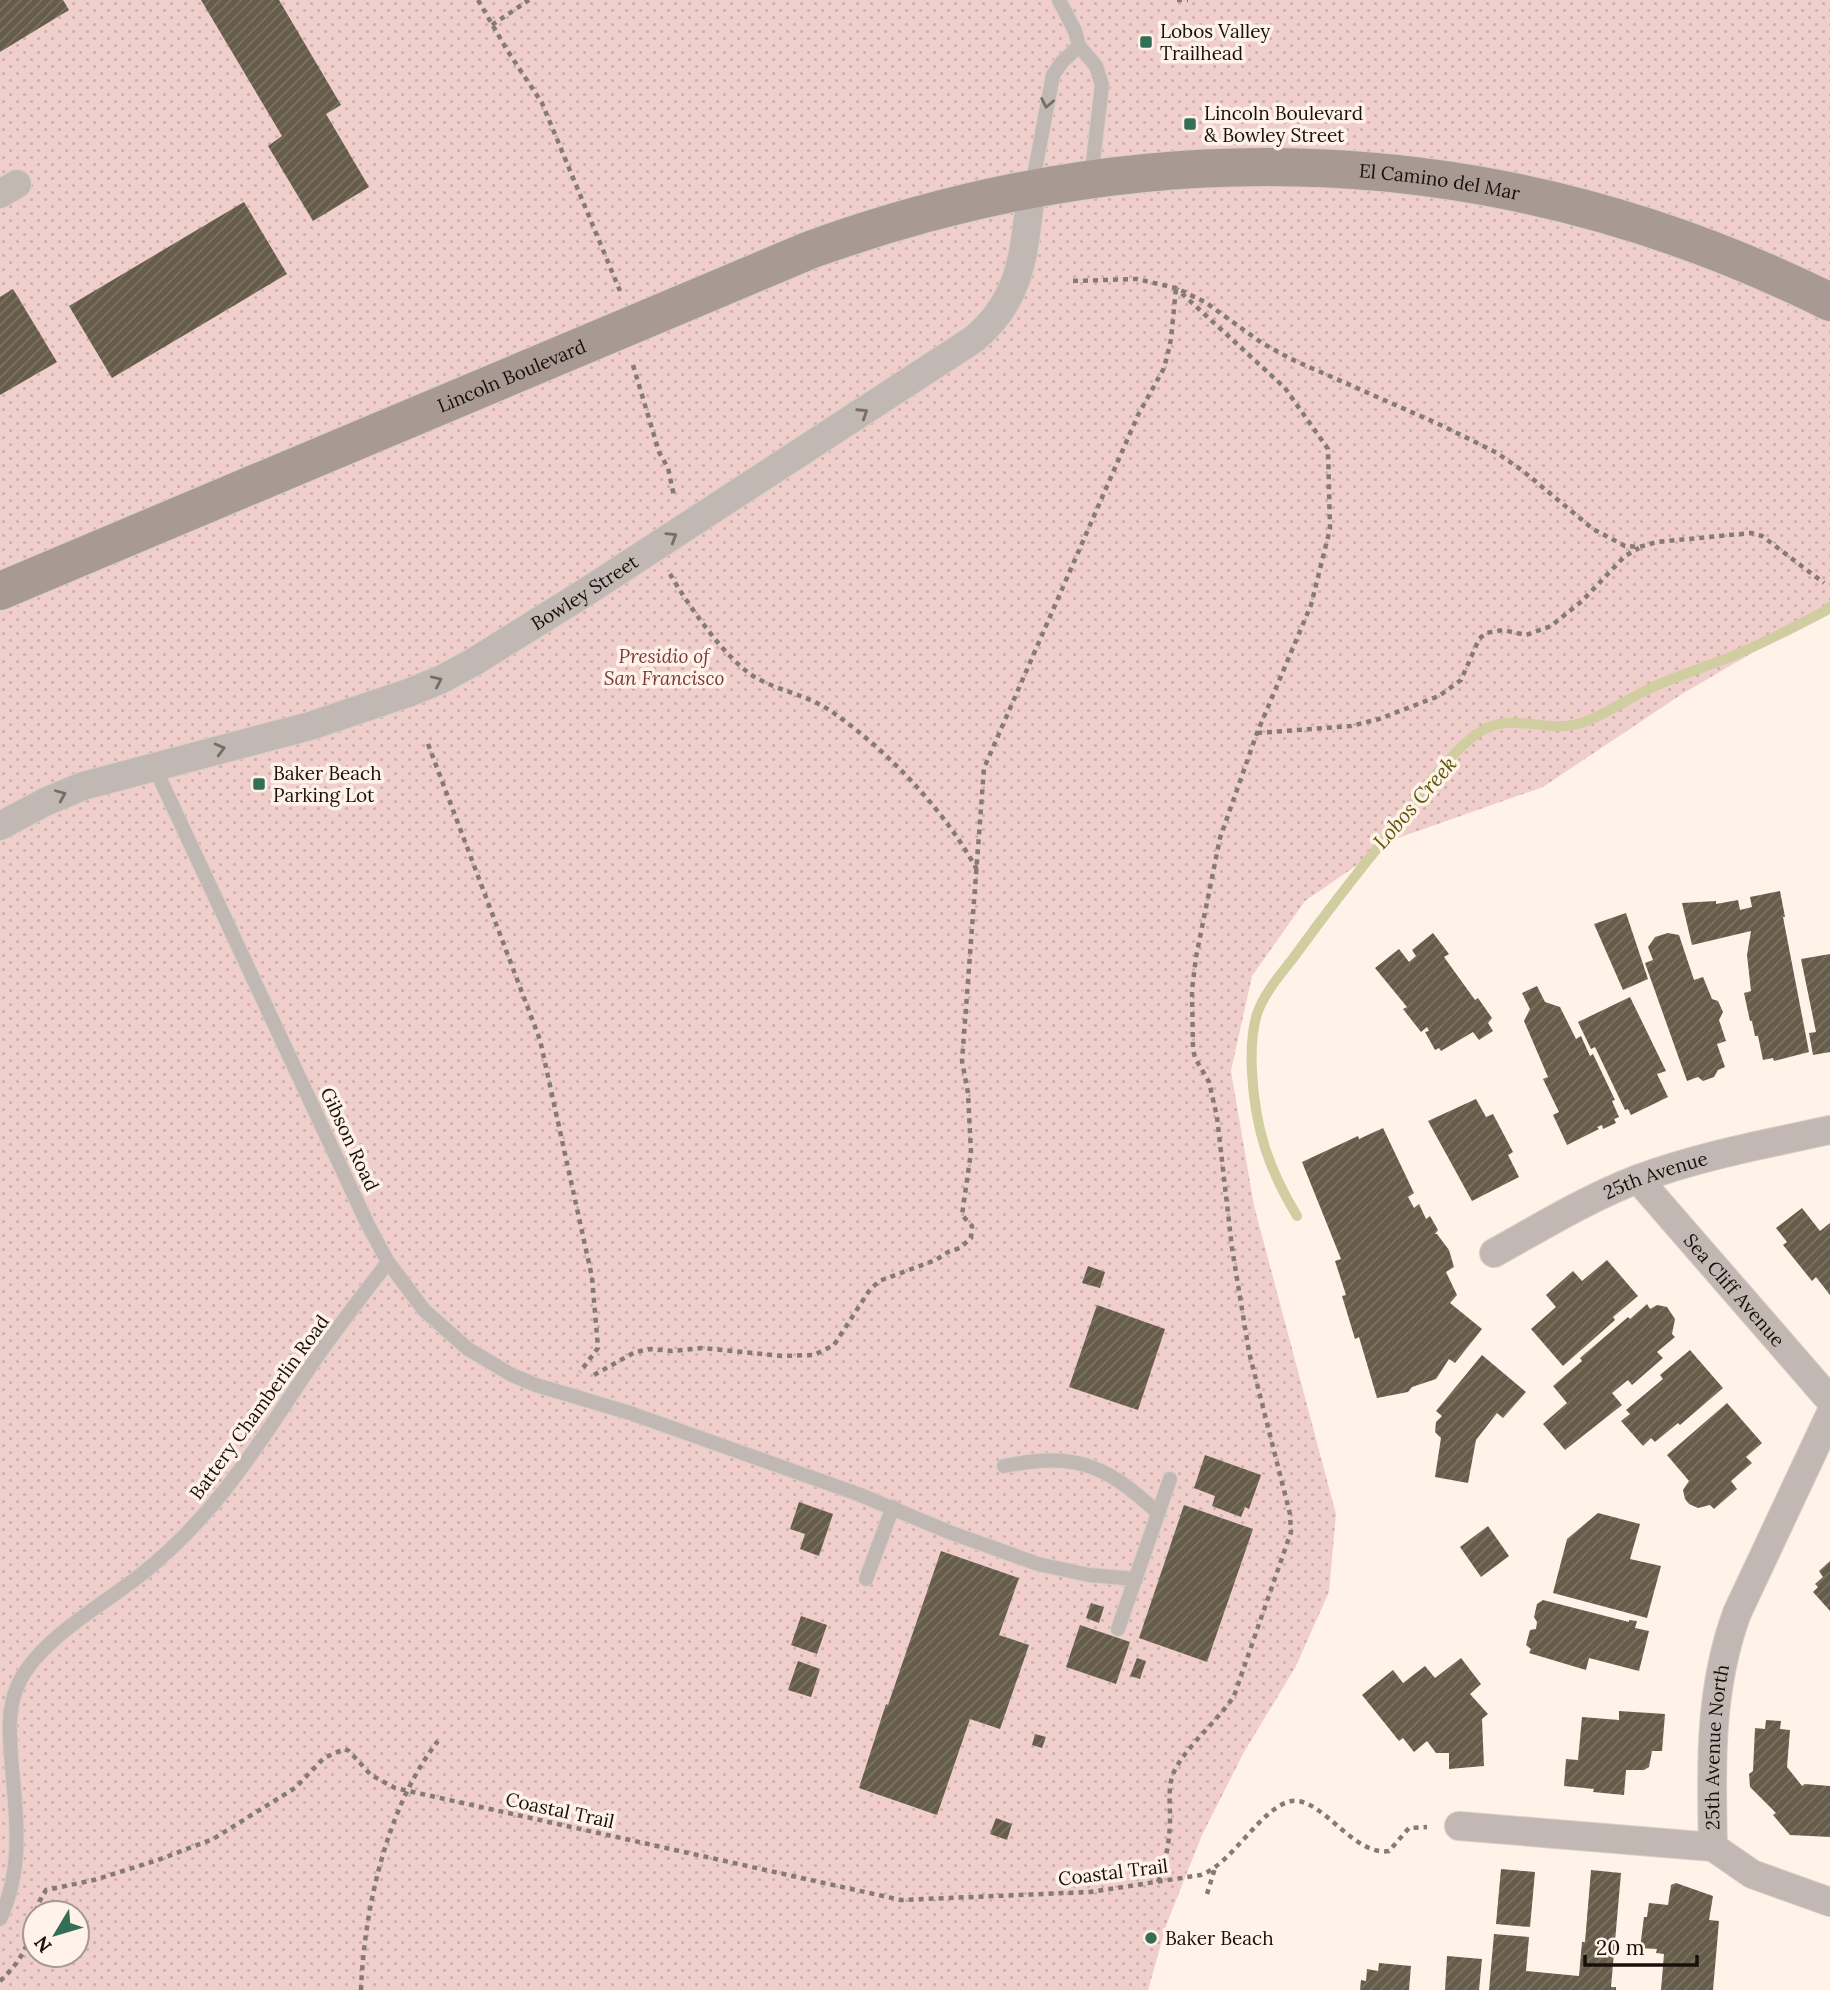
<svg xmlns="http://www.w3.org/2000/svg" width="1830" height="1990" viewBox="0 0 1830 1990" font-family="Lora,serif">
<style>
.park{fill:url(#park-dots);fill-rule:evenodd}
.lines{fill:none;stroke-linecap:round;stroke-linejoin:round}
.stream{stroke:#d0cda0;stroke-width:10}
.building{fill:url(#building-hatch)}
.service-casing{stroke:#dacfc5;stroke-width:16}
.minor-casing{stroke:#dacfc5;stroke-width:30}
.secondary-casing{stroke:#dacfc5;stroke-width:40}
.path{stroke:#847b73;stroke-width:4.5;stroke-dasharray:5 5;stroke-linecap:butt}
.service{stroke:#c2b8b3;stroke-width:14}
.minor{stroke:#c2b8b3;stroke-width:28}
.secondary{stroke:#a99993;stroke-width:38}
.oneway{stroke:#766d67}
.poi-dot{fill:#346e57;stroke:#fff3e9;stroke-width:2.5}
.labels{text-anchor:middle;stroke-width:7;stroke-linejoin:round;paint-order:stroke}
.poi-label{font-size:19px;fill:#18110b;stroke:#fff3e9;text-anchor:start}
.street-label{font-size:19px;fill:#18110b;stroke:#fff3e9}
.park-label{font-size:19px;font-style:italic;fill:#7a3a37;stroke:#fff3e9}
.water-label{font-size:21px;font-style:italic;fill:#5d5709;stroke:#fff3e9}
</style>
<defs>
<pattern id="park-dots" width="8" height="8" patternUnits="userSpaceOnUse" patternTransform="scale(1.75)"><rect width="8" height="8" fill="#efcecb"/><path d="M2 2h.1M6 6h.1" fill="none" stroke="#ccb0ad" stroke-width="1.8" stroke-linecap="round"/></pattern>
<pattern id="building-hatch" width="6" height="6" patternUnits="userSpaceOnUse" patternTransform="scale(1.75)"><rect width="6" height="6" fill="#665c4a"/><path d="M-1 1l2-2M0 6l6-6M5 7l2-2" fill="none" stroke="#7b7365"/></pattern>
</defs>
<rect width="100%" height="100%" fill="#fff3e9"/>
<path class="park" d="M0 0H1830V613L1800 625 1682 694 1543 787 1395 839 1305 901 1252 976 1231 1071 1254 1206 1336 1514 1329 1592 1295 1668 1244 1752 1202 1835 1167 1923 1148 1990H0ZM35 1913H77V1955H35Z"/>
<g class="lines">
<path class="stream" d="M1297 1216C1268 1168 1255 1128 1252 1072 1251 1053 1251 1033 1257 1014 1264 993 1281 974 1294 957 1323 917 1353 878 1384 840 1410 809 1450 749 1483 730 1514 712 1547 734 1581 723 1605 715 1624 701 1647 690 1675 676 1706 667 1735 655 1766 642 1796 626 1825 611L1830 607"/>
</g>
<path class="building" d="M0 0H63L69 10 0 52Z
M201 0H279L341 105 326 114 369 187 313 221 268 146 282 136Z
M244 202 287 274 112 378 69 306Z
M13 289 57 362 0 395V297Z
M1780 891 1785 917H1783L1809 1052 1774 1061 1773 1058 1763 1060 1758 1036H1755L1752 1021H1750L1744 993 1751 991 1747 955 1751 931 1692 945 1682 903 1716 901V904L1738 900 1740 910 1752 907 1750 897Z
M1626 913 1648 979 1623 990 1594 924Z
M1433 933 1449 954 1444 957 1475 1000 1478 998 1492 1018 1488 1023 1493 1031 1479 1040 1473 1032 1441 1051 1439 1048 1435 1050 1425 1032 1429 1031 1427 1027 1421 1032 1403 1009 1407 1007 1375 968 1399 949 1409 962 1416 956 1412 950Z
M1668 933 1679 935 1694 980 1703 977 1712 999 1718 1001 1723 1012 1719 1020 1726 1041 1717 1044 1725 1067 1718 1070 1714 1077 1703 1081 1698 1077 1687 1081 1645 963 1653 960 1648 947 1655 937Z
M1830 954V1052L1813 1055 1809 1033 1816 1032 1801 959Z
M1537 986 1545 1002 1560 1007 1576 1039 1581 1036 1590 1056 1593 1054 1615 1100 1612 1101 1619 1117 1614 1119 1616 1123 1603 1129 1602 1125 1597 1127 1599 1129 1567 1145 1553 1115 1559 1112 1543 1079 1548 1077 1524 1021 1530 1009 1522 993Z
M1630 997 1666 1071 1657 1074 1668 1097 1631 1115 1628 1109 1625 1110 1595 1047 1591 1049 1578 1022Z
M1476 1099 1486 1117 1493 1114 1513 1152 1508 1155 1519 1177 1472 1201 1428 1121Z
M1383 1128 1414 1193 1408 1197 1414 1208 1419 1204 1426 1219 1430 1216 1438 1230 1435 1234H1437L1449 1250 1454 1267 1446 1272 1457 1295 1450 1303 1482 1329 1455 1363 1449 1359 1436 1379 1412 1387 1408 1392 1377 1398 1359 1337 1355 1339 1342 1296 1346 1295 1335 1261 1341 1259 1302 1162 1358 1136 1359 1139Z
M1802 1208 1820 1231 1830 1223V1295L1816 1277 1812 1281 1783 1245 1787 1242 1776 1228Z
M1607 1260 1638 1296 1613 1317 1615 1320 1563 1366 1531 1329 1556 1307 1546 1295 1573 1271 1582 1281Z
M1088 1266 1105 1272 1100 1288 1082 1283Z
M1647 1304 1650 1309 1657 1305 1667 1307 1675 1319 1672 1334 1675 1337 1657 1352 1663 1358 1632 1385 1628 1380 1612 1393 1622 1405 1565 1450 1543 1424 1567 1403 1553 1386 1582 1361 1580 1358 1628 1317 1630 1319Z
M1097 1305 1165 1329 1138 1410 1069 1387Z
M1690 1350 1723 1388 1680 1425 1678 1423 1655 1442 1651 1438 1643 1446 1621 1421 1630 1414 1626 1410 1663 1379 1660 1375Z
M1482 1355 1526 1392 1503 1418 1497 1413 1476 1440 1468 1483 1435 1477 1441 1438 1435 1432 1436 1422 1442 1416 1436 1411Z
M1727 1403 1762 1443 1746 1457 1752 1463 1731 1481 1737 1489 1714 1509 1710 1505 1698 1508 1689 1504 1685 1499 1683 1490 1689 1481 1667 1455Z
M1205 1455 1261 1475 1249 1509 1245 1507 1241 1517 1212 1506 1215 1496 1194 1488Z
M799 1502 833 1514 819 1556 800 1549 805 1534 790 1529Z
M1184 1505 1253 1529 1207 1662 1139 1638Z
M1598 1513 1640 1524 1630 1559 1661 1566 1647 1618 1553 1593 1567 1539Z
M1488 1526 1509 1556 1481 1577 1460 1547Z
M941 1551 1019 1578 999 1635 1029 1645 1000 1729 970 1719 937 1815 859 1788 886 1704 888 1705Z
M1830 1561V1611L1813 1592 1818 1587 1815 1584 1823 1577 1819 1571Z
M1543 1600 1629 1622V1620L1637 1621 1635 1628 1649 1631 1639 1671 1589 1658 1586 1670 1529 1653 1531 1649 1526 1645 1530 1630 1536 1629 1537 1622 1534 1617 1537 1604Z
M1091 1603 1104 1607 1099 1623 1086 1618Z
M801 1616 827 1625 817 1654 791 1645Z
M1080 1625 1130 1642 1116 1684 1066 1667Z
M1137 1658 1146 1661 1140 1679 1130 1676Z
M1461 1658 1481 1684 1470 1694 1488 1714 1482 1719 1484 1766 1449 1769V1753H1436L1427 1741 1414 1752 1403 1738 1399 1741 1362 1695 1393 1670 1403 1683 1425 1666 1435 1678Z
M798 1661 820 1669 811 1697 788 1690Z
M1619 1711 1665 1714 1662 1751H1652L1649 1767 1644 1770H1626L1624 1795 1593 1792 1594 1789 1564 1786 1566 1759 1578 1760 1582 1717 1619 1720Z
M1766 1720 1781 1721 1780 1729 1790 1730 1787 1767 1802 1786 1805 1784 1830 1786V1837L1790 1835 1773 1815 1776 1813 1750 1787 1749 1774 1753 1771 1755 1728 1765 1729Z
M1035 1734 1046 1737 1042 1748 1032 1745Z
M996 1818 1012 1824 1007 1840 990 1834Z
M1501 1869 1535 1872 1530 1927 1496 1924Z
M1591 1870 1621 1873 1611 1987H1616V1990H1489L1494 1934 1529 1937 1526 1971 1579 1976 1582 1942H1585Z
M1676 1883 1713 1896 1709 1920 1719 1921 1713 1990H1661L1664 1954 1656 1953 1657 1949 1640 1948 1644 1917H1647L1649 1903 1668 1905 1671 1885Z
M1447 1956 1482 1959 1479 1990H1445Z
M1379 1963 1411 1966 1409 1990H1360L1361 1980 1366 1981 1367 1969 1378 1971Z"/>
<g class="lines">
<g class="service-casing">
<path id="service" d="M1059 0 1075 31 1079 46 1096 66 1102 85 1091 178
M1032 186 1053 75 1062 62 1079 46
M154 766 368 1225 388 1262 424 1310 468 1349 512 1375 536 1385 630 1413 858 1494 949 1532 1038 1564 1089 1575 1136 1579
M1004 1466C1076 1452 1105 1464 1158 1513
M866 1579 893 1507
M1118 1629 1170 1479
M0 1919C23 1869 17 1821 12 1768 10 1741 6 1711 18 1685 37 1640 105 1604 143 1573 219 1512 259 1443 312 1364 336 1329 363 1295 388 1262"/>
</g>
<g class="minor-casing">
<g id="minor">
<path d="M0 194 17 184"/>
<path id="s1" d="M0 826 45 802 83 786 310 726 408 693 440 680 472 663 586 592 974 339C1025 296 1023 249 1032 188"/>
<path id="s2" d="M1638 1179 1830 1400"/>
<path id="s3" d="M1494 1253C1541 1227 1588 1198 1638 1179 1700 1156 1765 1144 1830 1130"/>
<path d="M1459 1826 1713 1847"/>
<path id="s4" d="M1713 1847C1711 1767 1709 1689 1737 1613L1830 1415"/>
<path d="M1713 1847 1752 1874 1830 1902"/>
</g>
</g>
<g class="secondary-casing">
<g id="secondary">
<path id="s5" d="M0 591 810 250C1153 126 1502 139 1830 302"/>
</g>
</g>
<path class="path" d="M478 0 507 50 542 103 620 291
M1177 0H1188
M492 25 529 0
M1073 281 1137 279 1176 288 1205 302 1262 343 1291 359 1443 426 1497 453 1523 471 1593 529 1625 546 1639 547 1657 542 1751 533 1762 536 1824 583
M633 365 659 452 668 468 674 496
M670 574C688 605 727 662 758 679 785 693 809 695 835 714 888 751 947 813 977 870
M1257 733 1351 726 1379 719 1439 696 1461 680 1479 639 1486 633 1503 630 1526 635 1551 626 1582 601 1625 556 1639 548
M428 744 540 1040 592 1277 598 1348 580 1372
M594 1375 635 1352 651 1349 672 1351 702 1348 782 1356 814 1355 834 1345 869 1291 879 1281 936 1260 948 1252 960 1248 971 1238 972 1226 962 1215 971 1152 968 1093 962 1061 984 768 1138 415 1163 370 1167 357 1171 339 1176 288
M1158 1882C1166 1861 1170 1840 1170 1817 1170 1803 1168 1788 1173 1774 1184 1748 1217 1722 1234 1696L1291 1532 1290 1514 1249 1352 1232 1248 1217 1117 1209 1082 1195 1058 1193 1049 1192 990 1196 957 1220 838 1257 733 1311 605 1330 529 1328 449 1285 388 1177 289
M1207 1894 1215 1868
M0 1981C13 1969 24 1955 29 1938 36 1918 33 1910 46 1890L94 1880 158 1860 213 1839 295 1788 324 1758 344 1749 349 1751 371 1775 395 1788 901 1900 1090 1892 1201 1875C1232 1864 1262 1806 1292 1801 1322 1797 1354 1857 1389 1851L1409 1828 1427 1827
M361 1990C364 1909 387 1806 438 1741"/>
<use href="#service" class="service"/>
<use href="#minor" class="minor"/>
<use href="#secondary" class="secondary"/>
</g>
<defs><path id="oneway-chevron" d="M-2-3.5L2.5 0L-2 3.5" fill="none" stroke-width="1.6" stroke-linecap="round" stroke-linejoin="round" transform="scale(1.75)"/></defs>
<g class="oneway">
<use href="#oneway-chevron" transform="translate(1047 103) rotate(101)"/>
<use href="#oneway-chevron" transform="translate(863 413) rotate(-33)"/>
<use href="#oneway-chevron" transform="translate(672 537) rotate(-32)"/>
<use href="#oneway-chevron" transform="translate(437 681) rotate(-25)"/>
<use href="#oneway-chevron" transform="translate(220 749) rotate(-15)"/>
<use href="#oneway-chevron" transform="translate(61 795) rotate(-23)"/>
</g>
<g class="poi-dot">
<rect x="1139" y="35" width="14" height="14" rx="3.5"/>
<rect x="1183" y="117" width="14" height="14" rx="3.5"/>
<rect x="252" y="777" width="14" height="14" rx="3.5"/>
<circle cx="1151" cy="1938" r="7"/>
</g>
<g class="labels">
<g class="poi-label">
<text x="1160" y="38">Lobos Valley<tspan x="1160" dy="22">Trailhead</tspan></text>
<text x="1204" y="120">Lincoln Boulevard<tspan x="1204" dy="22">&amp; Bowley Street</tspan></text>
<text x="273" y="780">Baker Beach<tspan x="273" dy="22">Parking Lot</tspan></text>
<text x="1165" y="1945">Baker Beach</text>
</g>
<g class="street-label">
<text dy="7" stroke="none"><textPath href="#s5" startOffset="1519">El Camino del Mar</textPath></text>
<text dy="7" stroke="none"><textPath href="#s5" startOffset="555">Lincoln Boulevard</textPath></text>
<text dy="7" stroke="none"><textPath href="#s1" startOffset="634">Bowley Street</textPath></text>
<text transform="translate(350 1139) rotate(65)" y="7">Gibson Road</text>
<text dy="7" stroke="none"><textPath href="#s3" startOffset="180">25th Avenue</textPath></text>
<text dy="7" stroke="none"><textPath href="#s2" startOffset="147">Sea Cliff Avenue</textPath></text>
<text transform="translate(259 1407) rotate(-54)" y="7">Battery Chamberlin Road</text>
<text dy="7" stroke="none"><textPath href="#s4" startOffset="100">25th Avenue North</textPath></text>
<text transform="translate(560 1810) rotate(12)" y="7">Coastal Trail</text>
<text transform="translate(1113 1872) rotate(-7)" y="7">Coastal Trail</text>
</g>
<g class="park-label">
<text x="664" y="663">Presidio of<tspan x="664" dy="22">San Francisco</tspan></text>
</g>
<g class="water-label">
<text transform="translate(1415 803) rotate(-49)" y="7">Lobos Creek</text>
</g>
</g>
<g transform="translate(56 1934) rotate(232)"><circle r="33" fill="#fff3e9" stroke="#a39990" stroke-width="2"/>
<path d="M0-5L12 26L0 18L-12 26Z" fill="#346e57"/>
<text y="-10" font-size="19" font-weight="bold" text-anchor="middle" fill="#18110b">N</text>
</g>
<path d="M1585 1955v10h112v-10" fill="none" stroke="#18110b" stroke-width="3.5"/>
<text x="1596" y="1955" font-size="21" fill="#18110b" stroke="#fff3e9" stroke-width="5" paint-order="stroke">20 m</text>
</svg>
